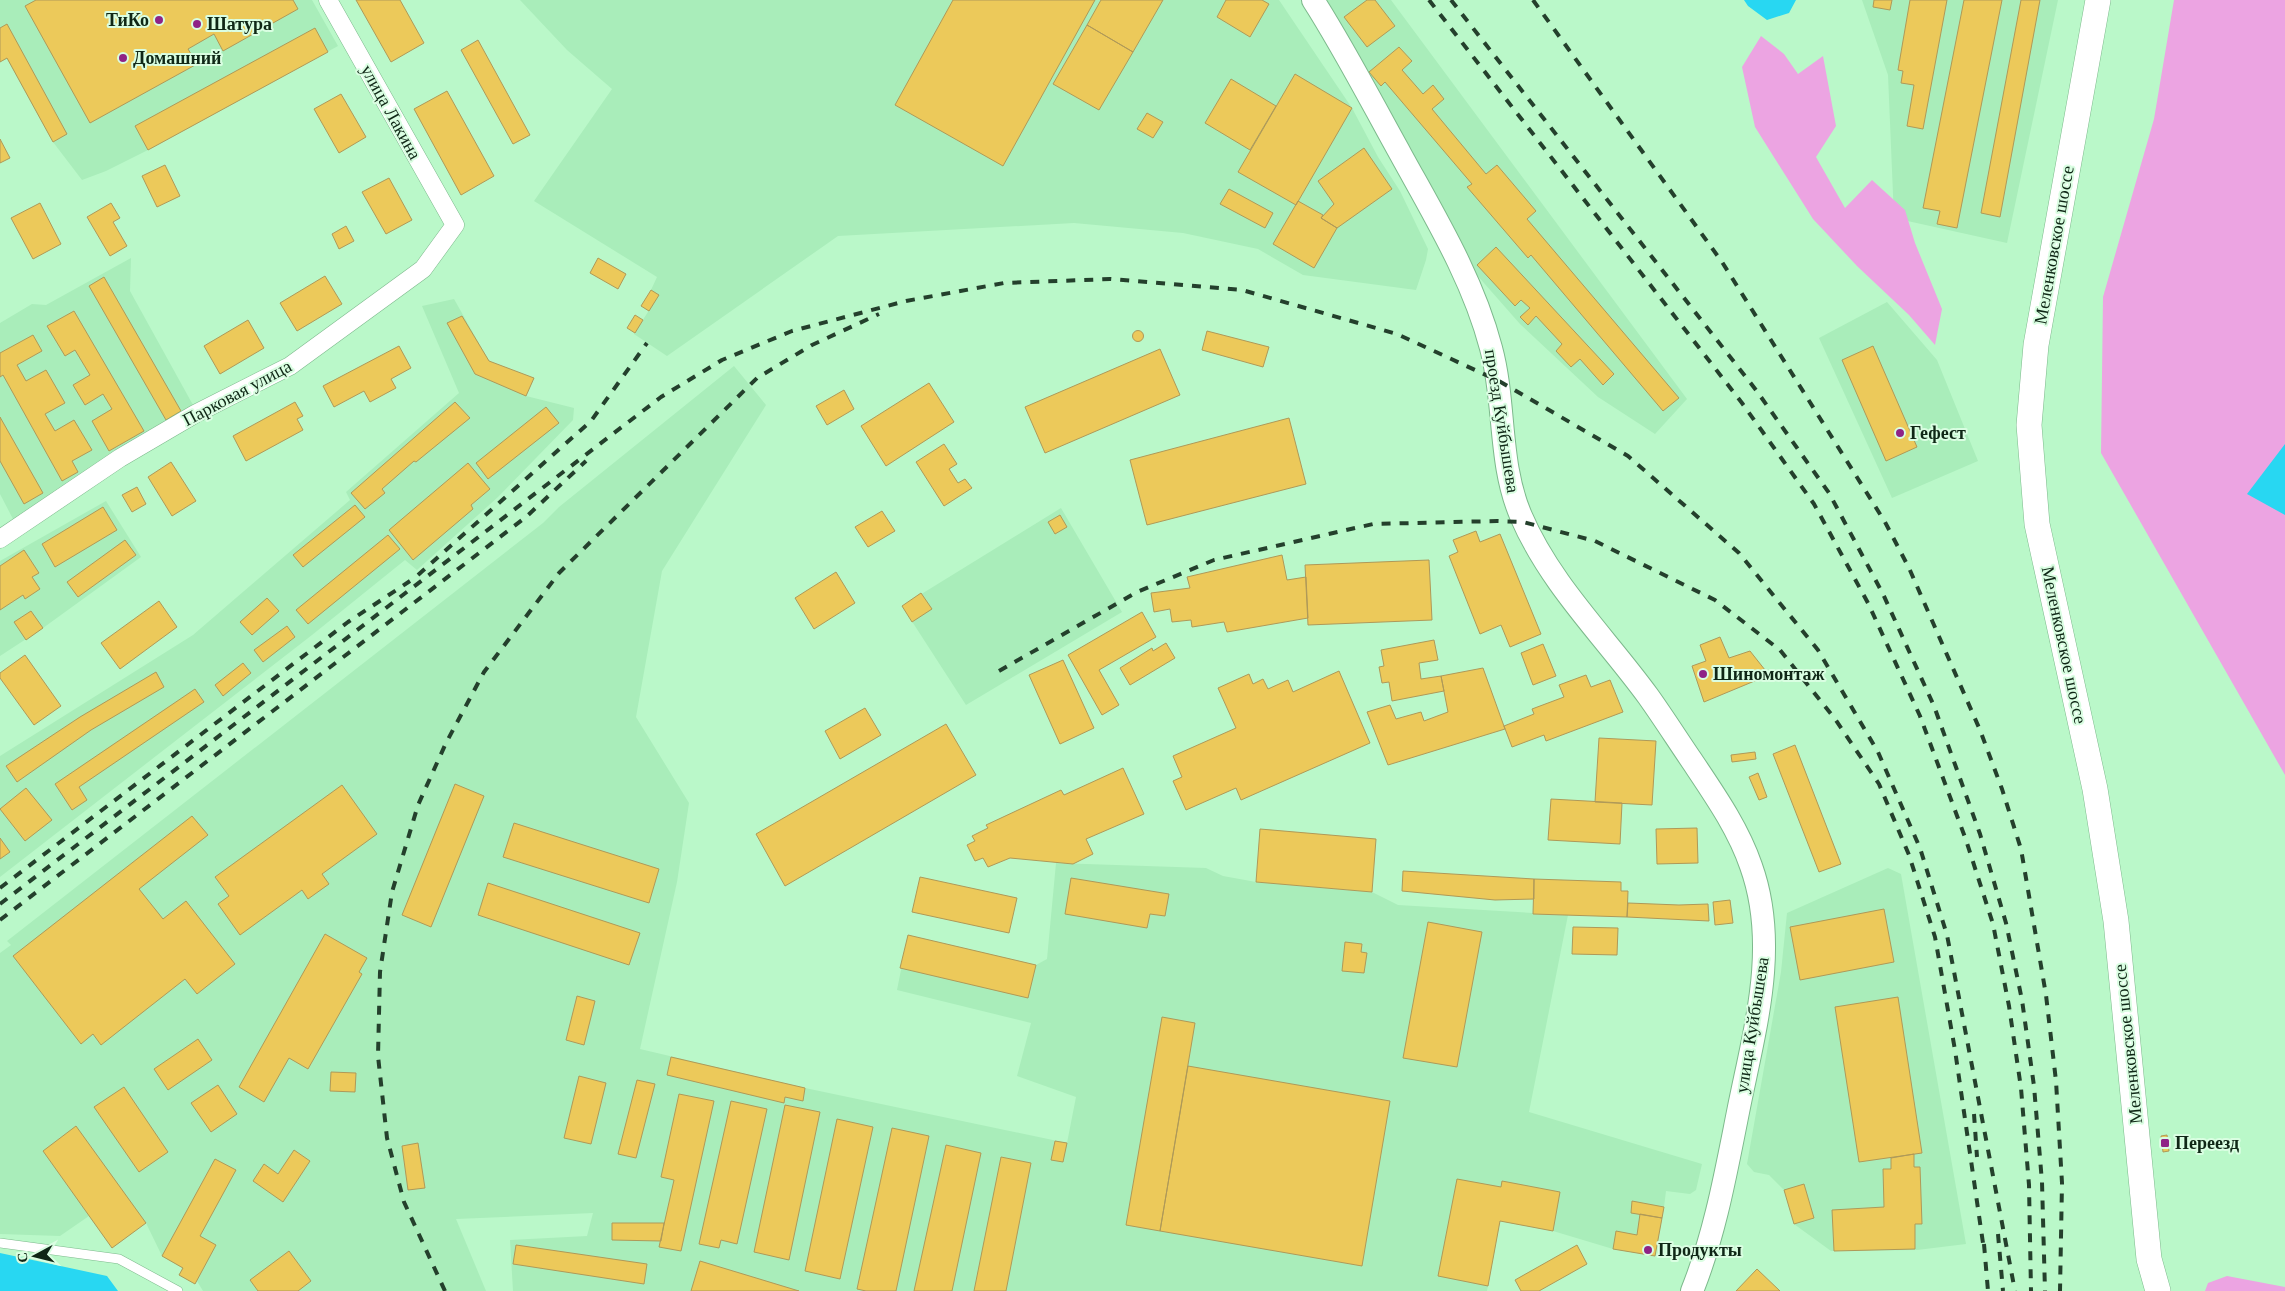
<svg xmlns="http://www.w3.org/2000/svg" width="2285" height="1291" viewBox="0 0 2285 1291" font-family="'Times New Roman',serif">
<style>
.built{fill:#a9edba}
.green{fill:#eca4e2}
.water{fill:#28d7f2}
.building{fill:#ecc95a;stroke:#af9958}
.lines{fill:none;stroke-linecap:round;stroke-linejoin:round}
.service-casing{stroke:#7db98c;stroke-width:10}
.minor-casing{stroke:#7db98c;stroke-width:19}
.tertiary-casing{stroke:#7db98c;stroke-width:24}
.secondary-casing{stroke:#7db98c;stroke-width:26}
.service{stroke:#fff;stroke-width:9}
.minor{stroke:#fff;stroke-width:18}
.tertiary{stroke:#fff;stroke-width:22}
.secondary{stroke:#fff;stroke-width:25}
.rail{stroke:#24402c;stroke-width:4;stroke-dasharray:9 9;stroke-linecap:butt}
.poi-dot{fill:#8f2386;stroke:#dafee2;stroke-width:2}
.labels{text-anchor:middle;stroke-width:4;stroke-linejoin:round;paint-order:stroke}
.poi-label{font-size:18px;font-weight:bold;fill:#0f2716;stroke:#dafee2;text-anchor:start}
.street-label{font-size:18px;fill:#0f2716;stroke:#dafee2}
</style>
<rect width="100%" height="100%" fill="#baf8c9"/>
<path class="built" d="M0 0H312L338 46 148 150 106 171 82 180 53 142 7 59 0 62Z
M520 0H1279L1352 108 1378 157 1400 191 1428 249 1426 260 1416 290 1303 275 1258 249 1183 233 1074 223 838 236 667 356 634 334 658 296 651 290 657 277 534 201 612 89 567 50Z
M1327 0H1391L1687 399 1655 434 1598 397 1520 324 1469 266 1368 72Z
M1862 0H2058L2007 243 1894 218 1888 75Z
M131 258 130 291 193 405 111 454 13 519 0 494V323L32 304 46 305Z
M454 299 489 361 534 378 526 396 574 408 573 420 498 497 417 570 405 560 312 635 0 877V756L193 635 350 500 346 492 459 393 422 306Z
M1887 302 1937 360 1978 461 1892 498 1819 338Z
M734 366 766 405 662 571 636 717 689 803 677 882 640 1049 805 1088 1067 1143 1076 1097 1017 1076 1031 1023 897 990 908 935 1036 965 1047 959 1056 863 1206 868 1223 876 1256 882 1372 892 1398 905 1568 915 1529 1112 1702 1164 1696 1190 1690 1194 1666 1191 1664 1207 1657 1210 1662 1218 1655 1256 1613 1249 1553 1231 1500 1221 1487 1291H513L510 1240 587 1236 593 1213 456 1219 486 1291H203L197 1281 195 1284 179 1275 182 1268 162 1256 146 1223 112 1248 89 1216 60 1236 0 1234V953L11 945 7 941 543 523 559 507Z
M106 501 141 557 43 628 0 656V561Z
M1061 508 1122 612 966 705 902 606Z
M1888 868 1901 874 1966 1244 1917 1250 1831 1251 1794 1224 1784 1190 1769 1175 1754 1172 1747 1164 1781 972 1787 913Z"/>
<path class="green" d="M2174 0H2285V775L2101 453 2103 297 2154 119Z
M1761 36 1784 54 1798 74 1823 56 1836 126 1816 157 1845 208 1872 180 1905 210 1915 243 1942 309 1935 345 1909 315 1857 266 1813 219 1755 127 1742 67Z
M2227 1276 2285 1287V1291H2205L2208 1283Z"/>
<path class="water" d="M1744 0H1796L1789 13 1767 20 1748 6Z
M2285 444V515L2247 494Z
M0 1253 107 1276 118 1291H0Z"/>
<path class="building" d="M36 0H293L298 9 223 51 214 34 188 49 197 64 90 123 25 6Z
M356 0H400L424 43 391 62Z
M953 0H1095L1003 166 895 105Z
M1101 0H1163L1133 52 1087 25Z
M1226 0H1262L1269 4 1250 37 1217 17Z
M1367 0H1375L1395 26 1367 47 1344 17Z
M1874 0H1892L1890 10 1873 7Z
M1910 0H1947L1923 129 1907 126 1914 85 1901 83 1903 71 1898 70Z
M1964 0H2002L1957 228 1937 224 1940 211 1923 208Z
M2021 0H2040L2000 217 1981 213Z
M7 24 67 134 53 142 7 58 0 62V28Z
M1087 25 1133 52 1099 110 1053 84Z
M315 28 328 52 148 150 135 126Z
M478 40 530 135 513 144 461 50Z
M1399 47 1412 61 1402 70 1423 94 1433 85 1444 99 1432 109 1486 174 1497 165 1536 211 1527 219 1679 398 1663 411 1531 255 1528 258 1467 187 1472 184 1385 82 1381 86 1369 72Z
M1295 74 1352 108 1296 205 1238 172Z
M1231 79 1276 106 1250 150 1205 123Z
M447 91 494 176 461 195 414 109Z
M341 94 366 137 339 153 314 109Z
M1147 113 1163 122 1153 138 1137 129Z
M0 139 10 158 0 163Z
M1364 148 1392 189 1337 228 1321 218 1334 204 1318 181Z
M165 165 180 196 157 207 142 176Z
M389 178 412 220 386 234 362 192Z
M1229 189 1273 213 1265 228 1220 204Z
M1298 201 1323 215 1321 218 1337 228 1314 268 1273 244Z
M40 203 61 244 33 259 11 218Z
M111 203 120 218 113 222 127 246 110 256 87 217Z
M346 226 354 241 339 249 332 234Z
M1496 247 1614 374 1603 385 1580 359 1571 367 1556 351 1562 344 1536 316 1528 325 1520 317 1530 308 1521 300 1515 306 1477 265Z
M598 258 626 274 618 289 590 273Z
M325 276 342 304 297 331 280 303Z
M104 277 181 411 166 420 89 286Z
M651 290 659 295 649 311 641 306Z
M74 311 144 431 109 451 92 421 112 409 103 394 85 405 73 385 90 375 75 350 65 356 47 326Z
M635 315 643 320 635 333 627 328Z
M462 316 489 361 534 378 526 396 475 374 447 323Z
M248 320 264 348 220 374 204 346Z
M1132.5 336a5.5 5.5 0 1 1 11 0a5.5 5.5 0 1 1-11 0Z
M1207 331 1269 347 1263 367 1202 350Z
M33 335 42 351 17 365 26 381 46 370 65 403 45 414 55 431 74 420 92 450 72 461 78 472 62 481 3 375 0 377V353Z
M399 346 411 368 391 379 396 388 370 402 364 391 334 407 323 386Z
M1873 346 1917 447 1886 461 1842 360Z
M1160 349 1180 395 1045 453 1025 407Z
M929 383 954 422 886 466 861 426Z
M844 390 854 409 827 425 816 406Z
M295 402 303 416 297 419 303 430 246 461 233 436Z
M455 402 470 418 416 462 414 461 382 489 385 493 365 509 351 493Z
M546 407 559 423 488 479 476 463Z
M0 417 43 493 24 504 0 461Z
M1289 418 1306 484 1147 525 1130 460Z
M944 444 957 464 949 469 958 483 965 479 972 488 944 506 916 462Z
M171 462 196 501 172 516 148 477Z
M468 463 490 489 471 505 473 509 413 560 389 530Z
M137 487 146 504 132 512 122 495Z
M355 505 365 517 303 567 293 555Z
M103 507 117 530 55 567 42 544Z
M882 511 895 531 868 547 855 527Z
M1060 515 1067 527 1055 534 1048 522Z
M1476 531 1480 542 1500 534 1541 634 1510 647 1501 625 1480 634 1449 556 1458 552 1453 540Z
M388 535 400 549 308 624 296 610Z
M125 540 136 555 78 597 67 582Z
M24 550 39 573 32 577 40 589 25 599 23 595 0 610V566Z
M1282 555 1287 580 1306 577 1308 618 1227 632 1224 622 1192 627 1191 620 1172 622 1170 609 1154 612 1151 593 1190 588 1187 577Z
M1429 560 1432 620 1308 625 1305 565Z
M836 572 855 603 814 629 795 598Z
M921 593 932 609 912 622 902 606Z
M267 598 279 611 252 635 240 622Z
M159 601 177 627 120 669 101 643Z
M31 611 43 628 26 640 14 622Z
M1142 612 1156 637 1099 670 1119 705 1102 715 1068 655Z
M287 626 295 637 263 662 254 650Z
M1720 637 1729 658 1750 651 1769 675 1704 702 1692 666 1706 661 1700 645Z
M1434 640 1438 660 1419 663 1421 679 1441 676 1444 691 1392 701 1389 682 1382 683 1379 667 1384 666 1381 650Z
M1166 643 1175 658 1130 685 1120 668 1152 648 1153 651Z
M1543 644 1556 676 1533 685 1521 653Z
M25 655 61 706 34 725 0 678V673Z
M1063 660 1094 728 1060 744 1029 675Z
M243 663 251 673 223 696 215 685Z
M1483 668 1505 729 1388 765 1367 712 1390 705 1396 719 1421 712 1424 721 1448 712 1441 676Z
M1339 671 1370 743 1241 800 1236 788 1186 810 1173 781 1182 777 1173 756 1236 728 1218 688 1249 674 1253 684 1263 679 1268 689 1288 680 1293 692Z
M156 672 164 687 91 730 17 782 6 766 80 717Z
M1586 675 1591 687 1610 680 1623 712 1546 741 1544 735 1512 747 1504 726 1534 714 1532 709 1564 697 1559 685Z
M195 689 204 702 79 787 87 800 72 810 55 784Z
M865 708 881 735 840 759 825 731Z
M946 724 976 775 785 886 756 834Z
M1599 738 1656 741 1652 805 1595 802Z
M1795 745 1841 864 1819 872 1773 754Z
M1755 752 1756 759 1732 762 1731 755Z
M1123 768 1144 814 1086 839 1093 854 1073 864 1010 858 988 867 983 858 975 861 967 845 975 841 972 836 988 828 986 825 1061 790 1064 795Z
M1758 773 1767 797 1759 800 1749 777Z
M455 784 484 796 431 927 402 915Z
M342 785 377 834 322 874 329 884 308 899 302 890 240 935 218 904 229 896 215 877Z
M26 788 52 820 25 841 0 809Z
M1551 799 1622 803 1620 844 1548 840Z
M192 816 208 835 139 889 163 919 186 901 235 964 197 994 185 979 101 1045 93 1034 81 1044 13 956Z
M514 823 659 869 649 903 503 857Z
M1697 828 1698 863 1657 864 1656 829Z
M1260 829 1376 839 1372 892 1256 882Z
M0 838 10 852 0 859Z
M1403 871 1534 879V899L1495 900 1402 891Z
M920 877 1017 898 1009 933 912 912Z
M1071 878 1169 894 1165 916 1150 914 1147 928 1065 914Z
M1534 879 1621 882V891H1628L1627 917 1533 914Z
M488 883 640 933 629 965 478 915Z
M1730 900 1733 923 1715 925 1713 902Z
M1628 903 1679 905 1708 904 1709 921 1627 917Z
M1884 909 1894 962 1800 980 1790 927Z
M1428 922 1482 932 1457 1067 1403 1058Z
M1573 927 1618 928 1617 955 1572 954Z
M325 934 367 958 359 972 362 974 308 1069 289 1058 264 1102 239 1087Z
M908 935 1036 965 1028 998 900 968Z
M1345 942 1362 944 1361 952 1367 953 1364 973 1342 971Z
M577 996 595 1001 584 1045 566 1040Z
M1898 997 1922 1153 1859 1162 1835 1007Z
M1162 1017 1195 1023 1160 1231 1126 1225Z
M198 1039 212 1060 168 1090 154 1069Z
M671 1057 805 1088 803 1101 785 1097 784 1103 667 1075Z
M1188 1066 1390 1101 1362 1266 1160 1231Z
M331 1072 356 1073 355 1092 330 1091Z
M579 1076 606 1083 591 1144 564 1138Z
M637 1080 655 1084 636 1158 618 1154Z
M218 1085 237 1114 211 1132 191 1103Z
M124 1087 168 1152 139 1172 94 1107Z
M679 1094 714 1101 681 1251 659 1247 674 1180 661 1177Z
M731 1101 767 1109 737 1244 721 1240 719 1248 699 1244Z
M785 1105 820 1112 789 1260 754 1252Z
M837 1119 873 1127 840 1279 805 1271Z
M76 1126 146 1223 112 1248 43 1151Z
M892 1128 929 1136 896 1291H866L857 1289Z
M2167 1135 2169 1151 2163 1152 2161 1136Z
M1055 1141 1067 1143 1063 1162 1051 1160Z
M418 1143 425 1188 408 1190 402 1146Z
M946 1145 981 1153 952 1291H914Z
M294 1150 310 1161 283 1202 253 1181 264 1164 278 1174Z
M1914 1154V1167H1920L1922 1224H1915V1249L1834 1251 1832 1210 1884 1207 1883 1169H1891V1158Z
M1001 1157 1031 1163 1006 1291H974Z
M215 1159 236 1170 200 1236 216 1245 195 1284 179 1275 183 1268 162 1256Z
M1457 1179 1501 1187 1502 1181 1560 1192 1553 1231 1500 1221 1488 1286 1438 1276Z
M1804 1184 1814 1218 1794 1224 1784 1190Z
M1632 1201 1664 1207 1662 1218 1631 1213Z
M1640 1214 1662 1218 1655 1256 1613 1249 1616 1231 1637 1235Z
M612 1223H664L661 1241 612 1240Z
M516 1245 647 1264 644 1284 513 1264Z
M1577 1245 1587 1264 1539 1291H1521L1515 1280Z
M289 1251 311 1281 298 1291H258L250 1280Z
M700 1261 799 1291H691Z
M1757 1269 1780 1291H1736Z"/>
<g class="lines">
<g class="service-casing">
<path id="service" d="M0 1243 119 1259 178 1291"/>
</g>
<g class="minor-casing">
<path id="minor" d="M0 539 120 458 195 414 290 366 423 269 455 225 328 0"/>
</g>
<g class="tertiary-casing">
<path id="tertiary" d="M1313 0C1345 50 1372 103 1401 155 1435 217 1473 279 1491 348 1506 403 1498 463 1521 516 1550 584 1605 637 1648 696 1663 717 1677 739 1692 761 1714 794 1738 828 1751 866 1780 947 1754 1031 1738 1112 1726 1172 1715 1234 1692 1291"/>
</g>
<g class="secondary-casing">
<path id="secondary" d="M2098 0 2036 345 2029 425 2037 524 2095 789 2116 921 2149 1259 2158 1291"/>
</g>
<use href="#service" class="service"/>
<use href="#minor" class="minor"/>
<use href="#tertiary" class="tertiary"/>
<use href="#secondary" class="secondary"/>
<path class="rail" d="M1429 0 1742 403 1814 504 1868 603 1920 716 1966 840 1993 924 2009 1006 2021 1088 2029 1185 2031 1291
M1451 0 1756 390 1829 493 1883 594 1934 706 1980 834 2006 923 2022 1000 2034 1086 2042 1182 2045 1291
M1533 0 1722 262 1885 522 1909 568 1980 730 2002 789 2021 849 2046 995 2056 1081 2062 1183 2060 1291
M418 575 591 421 647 343
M999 671 1137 592 1214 560 1373 524 1497 521 1523 522 1595 541 1715 600 1780 650 1835 719 1879 784 1909 855 1935 937 1955 1050 1984 1250
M0 888 348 622 410 581
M0 904 661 397 722 360 792 331 906 301 1004 283 1110 279 1242 290 1397 334 1499 381 1628 456 1739 553 1818 650 1878 752 1920 848 1947 935 2015 1291
M0 920 526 517 586 461
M1974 1114 1977 1157
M1998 1234 2003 1291
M1984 1244 1988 1291
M445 1291 404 1202 387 1138 378 1056 380 972 392 892 418 805 446 743 484 672 559 573 757 378 812 345 879 314"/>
</g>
<g class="poi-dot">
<circle cx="159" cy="20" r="5"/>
<circle cx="197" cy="24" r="5"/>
<circle cx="123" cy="58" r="5"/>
<circle cx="1900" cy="433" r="5"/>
<circle cx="1703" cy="674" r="5"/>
<rect x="2160" y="1138" width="10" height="10" rx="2.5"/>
<circle cx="1648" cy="1250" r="5"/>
</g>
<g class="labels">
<g class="poi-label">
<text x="149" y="26" text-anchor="end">ТиКо</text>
<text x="207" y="30">Шатура</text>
<text x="133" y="64">Домашний</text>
<text x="1910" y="439">Гефест</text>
<text x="1713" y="680">Шиномонтаж</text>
<text x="2175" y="1149">Переезд</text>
<text x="1658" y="1256">Продукты</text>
</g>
<g class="street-label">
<text transform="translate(391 112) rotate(61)" y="6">улица Лакина</text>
<text transform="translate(2054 245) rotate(-80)" y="6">Меленковское шоссе</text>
<text transform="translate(237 393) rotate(-28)" y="6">Парковая улица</text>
<text transform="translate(1502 421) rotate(81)" y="6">проезд Куйбышева</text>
<text transform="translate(2064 645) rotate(78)" y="6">Меленковское шоссе</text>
<text transform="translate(1752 1025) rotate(-81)" y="6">улица Куйбышева</text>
<text transform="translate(2128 1044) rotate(-96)" y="6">Меленковское шоссе</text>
</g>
</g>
<g transform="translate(35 1256) rotate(263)" stroke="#dafee2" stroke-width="4" paint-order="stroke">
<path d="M0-4L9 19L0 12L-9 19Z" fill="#0f2716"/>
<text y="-8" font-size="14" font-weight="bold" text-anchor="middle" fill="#0f2716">С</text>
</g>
</svg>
